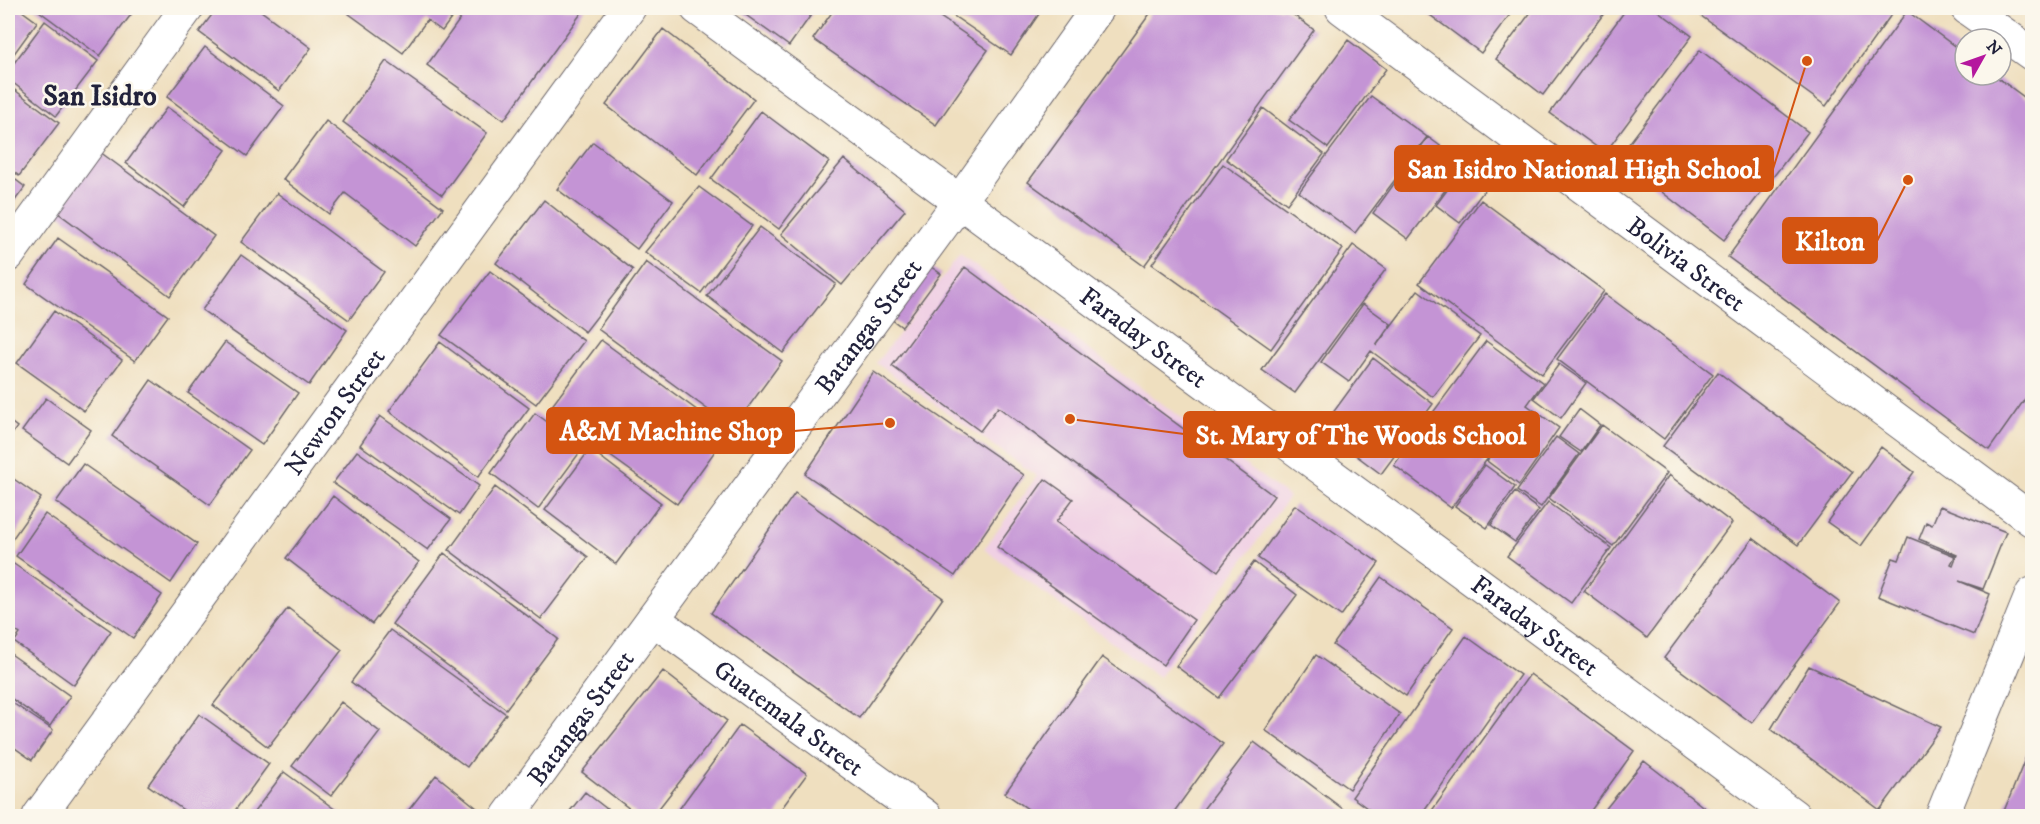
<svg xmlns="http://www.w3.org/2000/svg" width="2040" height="824" viewBox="0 0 2040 824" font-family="'IM FELL DW Pica',serif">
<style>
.built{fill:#f0d0e4}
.building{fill:#c494d5}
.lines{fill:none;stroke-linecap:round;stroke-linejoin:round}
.minor-casing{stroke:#6a6469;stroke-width:35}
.minor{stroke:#fff;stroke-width:33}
.labels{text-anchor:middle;stroke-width:5;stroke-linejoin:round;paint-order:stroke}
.street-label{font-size:26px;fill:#22223b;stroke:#fbf7ec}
.quarter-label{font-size:28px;font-weight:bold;fill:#22223b;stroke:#fbf7ec}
.leader{fill:none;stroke:#d45411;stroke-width:2}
.callout-dot{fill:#d45411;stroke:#fbf7ec;stroke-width:2}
.callout{fill:#d45411;stroke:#d45411;stroke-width:2}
.callout-label{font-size:27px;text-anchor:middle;font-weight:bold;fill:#fff}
</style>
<rect width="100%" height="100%" fill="#fbf7ec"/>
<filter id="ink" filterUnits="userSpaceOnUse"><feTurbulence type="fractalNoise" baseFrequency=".0167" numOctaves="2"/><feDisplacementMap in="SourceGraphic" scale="12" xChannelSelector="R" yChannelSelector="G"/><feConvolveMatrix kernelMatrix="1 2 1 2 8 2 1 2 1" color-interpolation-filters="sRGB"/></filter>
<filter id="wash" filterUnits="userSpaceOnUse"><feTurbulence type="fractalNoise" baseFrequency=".008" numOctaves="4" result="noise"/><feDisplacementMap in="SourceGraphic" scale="24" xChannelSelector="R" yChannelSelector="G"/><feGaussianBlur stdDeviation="1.35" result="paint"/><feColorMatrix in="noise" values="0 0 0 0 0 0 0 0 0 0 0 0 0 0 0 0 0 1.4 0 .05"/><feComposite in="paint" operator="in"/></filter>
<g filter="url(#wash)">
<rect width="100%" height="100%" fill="#efdfbf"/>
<path class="built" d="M960 255 1289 497 1159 677 984 549 1037 476 876 363Z"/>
<g id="blocks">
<path class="building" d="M8 8H18L37 22 8 62Z
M35 8H136L100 56Z
M217 8H257L311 48 279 91 199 32Z
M341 8H459L442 31 427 20 403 53Z
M468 8H585L504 120 427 65Z
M736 8H816L789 46Z
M835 8H927L988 50 936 125 813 39Z
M942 8H1043L1011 55Z
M1154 8H1284L1314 30 1144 266 1028 182Z
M1429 8H1515L1481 53 1426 12Z
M1534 8H1608L1543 95 1496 59Z
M1627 8H1654L1692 36 1605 153 1550 113Z
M1690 8H1896L1826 106Z
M1907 11 1965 54V75H1994L2032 103V389L1989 450 1728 257Z
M45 21 98 61 56 116 8 79V71Z
M663 29 754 99 697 175 606 105Z
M1348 40 1386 69 1328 148 1289 120Z
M205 47 284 106 247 156 167 97Z
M1700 50 1808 132 1724 240 1618 158Z
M386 61 487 133 442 195 343 122Z
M8 85 59 123 19 176 8 167Z
M1371 96 1427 137 1355 233 1299 192Z
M167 107 226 150 184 207 126 163Z
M1263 108 1324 154 1287 204 1226 159Z
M761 111 829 162 779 229 711 179Z
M326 121 443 208 415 246 345 193 329 214 283 179Z
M1428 137 1465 164 1408 239 1373 213Z
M593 142 673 201 637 249 557 189Z
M100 152 214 236 170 296 57 212Z
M844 159 905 210 842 285 781 234Z
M1468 162 1492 180 1460 223 1436 205Z
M1223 164 1343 249 1271 349 1152 264Z
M8 174 25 187 8 210Z
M699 187 752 226 701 293 645 252Z
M277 193 384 272 349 320 241 242Z
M544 200 633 270 585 332 496 263Z
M1481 200 1604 291 1542 374 1419 283Z
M760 227 836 284 783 353 707 296Z
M58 238 168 316 135 361 26 284Z
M1353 245 1386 269 1295 393 1262 370Z
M241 255 347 330 309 385 202 310Z
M646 262 782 361 733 428 598 329Z
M927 264 941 274 902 327 887 316Z
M965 267 1274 496 1218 571 998 407 980 431 892 366Z
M490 271 584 341 536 404 441 335Z
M1418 290 1480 336 1433 397 1371 351 1349 382 1321 362 1363 304 1391 324 1376 346Z
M1605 294 1713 374 1664 439 1557 359Z
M54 311 122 360 84 411 17 363Z
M601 340 728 433 677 504 548 411Z
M1486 341 1543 383 1527 405 1559 428 1519 485 1487 461 1511 427 1451 508 1394 465Z
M225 342 298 393 262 445 188 393Z
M440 342 529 408 478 477 389 411Z
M1373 358 1433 404 1381 474 1321 429Z
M1559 364 1586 383 1561 418 1534 398Z
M874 372 1024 475 955 576 805 474Z
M1718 372 1852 472 1798 545 1663 446Z
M151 380 250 450 210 505 112 436Z
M46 398 91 430 67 463 22 431Z
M1579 409 1600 425 1581 452 1559 437Z
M535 413 583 448 538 509 491 473Z
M380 416 479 486 459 515 360 445Z
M8 420 17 427 8 440Z
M1602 425 1667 473 1613 546 1549 498Z
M1556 437 1579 454 1541 507 1517 491Z
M1881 447 1914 472 1861 546 1827 522Z
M590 449 661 503 616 564 545 510Z
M357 451 451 519 428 550 333 483Z
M83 464 197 544 171 583 56 502Z
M1485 465 1515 487 1487 528 1455 506Z
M8 475 41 498 8 545Z
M1669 475 1732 523 1647 638 1584 591Z
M1045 479 1073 499 1056 522 1194 620 1163 665 997 547Z
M495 487 588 557 541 619 449 550Z
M1515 492 1539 510 1515 542 1491 525Z
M795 493 943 598 859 718 711 613Z
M333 496 419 562 372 624 286 558Z
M1548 502 1611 548 1571 603 1507 556Z
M1295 505 1379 563 1341 616 1258 558Z
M1940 506 2006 532 1983 589 1959 581 1990 594 1974 635 1878 596 1893 558 1899 560 1908 537 1955 556 1951 564 1953 565 1957 555 1919 539 1926 522 1932 525Z
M45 514 162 595 133 638 16 556Z
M1753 538 1840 603 1752 723 1664 658Z
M444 553 558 639 506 709 392 624Z
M8 560 111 631 74 685 14 642 20 634 8 625Z
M1254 562 1297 595 1219 698 1176 666Z
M1381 577 1453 628 1406 696 1333 645Z
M288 608 342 650 268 747 213 705Z
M390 630 506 714 467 767 351 682Z
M1466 636 1520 675 1420 816H1378L1352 797Z
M8 652 70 696 50 726 8 696Z
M1316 655 1400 714 1349 789 1265 730Z
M1102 657 1223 744 1171 816H1038L1005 793Z
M1809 666 1941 727 1880 810 1771 729Z
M663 671 727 721 653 816H639L582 772Z
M1530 674 1634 751 1587 816H1428Z
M8 700 53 730 32 760 8 743Z
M341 702 380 732 331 796 292 766Z
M199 714 269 764 231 816H192L148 785Z
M740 725 807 774 776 816H674Z
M1254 742 1352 816H1198Z
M2032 742V816H2002Z
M1644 761 1715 816H1600Z
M284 772 344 816H251Z
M436 775 477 808 470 816H404Z
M585 792 616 816H566Z"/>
</g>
</g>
<g filter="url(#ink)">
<use href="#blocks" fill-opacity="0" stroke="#6a6469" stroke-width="1.5"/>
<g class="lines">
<g class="minor-casing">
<g id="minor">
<path id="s1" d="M697 8 1794 816"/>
<path id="s2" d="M1342 8 2032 520"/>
<path d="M1967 8 2032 54"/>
<path d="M8 255 187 8"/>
<path id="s3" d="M653 619 925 816"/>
<path id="s4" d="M39 816 629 8"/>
<path id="s5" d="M508 816 960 201 1098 8"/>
<path d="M1942 816 2032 594"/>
</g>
</g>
<use href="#minor" class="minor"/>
</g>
</g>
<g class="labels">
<g class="street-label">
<text dy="9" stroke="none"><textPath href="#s2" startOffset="429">Bolivia Street</textPath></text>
<text dy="9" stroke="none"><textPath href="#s5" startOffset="608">Batangas Street</textPath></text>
<text dy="9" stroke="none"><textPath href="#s1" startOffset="555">Faraday Street</textPath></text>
<text dy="9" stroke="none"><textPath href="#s4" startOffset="501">Newton Street</textPath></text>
<text dy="9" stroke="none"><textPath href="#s1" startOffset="1041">Faraday Street</textPath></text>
<text dy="9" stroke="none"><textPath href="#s5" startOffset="122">Batangas Street</textPath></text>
<text dy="9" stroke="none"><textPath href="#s3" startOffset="168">Guatemala Street</textPath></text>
</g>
<g class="quarter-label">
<text x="100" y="105">San Isidro</text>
</g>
</g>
<path class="leader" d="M1807 61L1773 169M1908 180L1877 241M890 423L794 431M1070 419L1184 434"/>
<g class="callout-dot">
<circle cx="1807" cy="61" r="6"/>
<circle cx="1908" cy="180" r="6"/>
<circle cx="890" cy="423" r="6"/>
<circle cx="1070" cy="419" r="6"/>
</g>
<g class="callout">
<rect x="1395" y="146" width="378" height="45" rx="6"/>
<rect x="1783" y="218" width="94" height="45" rx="6"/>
<rect x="547" y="408" width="247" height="45" rx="6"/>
<rect x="1184" y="412" width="355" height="45" rx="6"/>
</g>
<g class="callout-label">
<text x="1584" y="178">San Isidro National High School</text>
<text x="1830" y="250">Kilton</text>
<text x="671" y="440">A&amp;M Machine Shop</text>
<text x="1361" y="444">St. Mary of The Woods School</text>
</g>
<rect width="2040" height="824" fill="none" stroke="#fbf7ec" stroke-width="30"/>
<g transform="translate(1983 57) rotate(50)"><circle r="28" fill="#fbf7ec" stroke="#a4a2a5" stroke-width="1.5"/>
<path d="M0-4.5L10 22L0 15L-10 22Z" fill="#b5179e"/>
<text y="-9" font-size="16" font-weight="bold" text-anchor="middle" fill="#22223b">N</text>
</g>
</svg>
